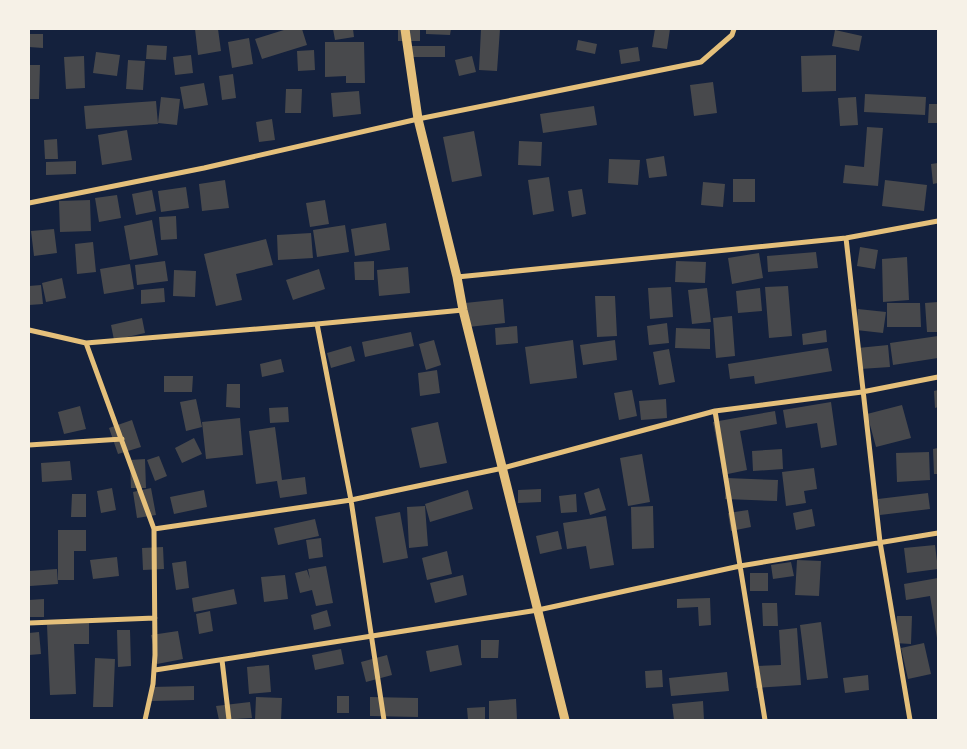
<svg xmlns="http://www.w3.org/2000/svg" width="967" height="749" viewBox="0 0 967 749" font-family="Mulish,sans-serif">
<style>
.building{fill:#48494c}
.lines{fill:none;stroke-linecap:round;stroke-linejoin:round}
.minor{stroke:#e5c07b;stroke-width:5}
.tertiary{stroke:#e5c07b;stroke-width:9}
</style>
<rect width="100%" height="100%" fill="#14213d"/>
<path class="building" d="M195 29H218L221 51 198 55Z
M287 29H302L307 45 262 59 255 39Z
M333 29H353L354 37 335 40Z
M398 29H420V41H398Z
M426 29H451L450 35 426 34Z
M481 29H500L497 71 479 70Z
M655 29H670L667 49 652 47Z
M835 30 862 36 859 51 832 46Z
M29 34H43V48L29 47Z
M249 38 253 64 232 68 228 42Z
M578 40 597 44 595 54 576 50Z
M325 42H364L365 83H346V76L325 77Z
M147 45 167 46 166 60 146 59Z
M406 46H445V57H406Z
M638 47 640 61 621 64 619 50Z
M314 50 315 70 298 71 297 51Z
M96 52 120 55 117 76 93 73Z
M191 55 193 73 175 75 173 57Z
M836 55V91L802 92 801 56Z
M84 56 85 88 66 89 64 57Z
M472 56 476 72 459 76 455 60Z
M128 60 145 61 143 90 126 89Z
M29 65H40L39 99H29Z
M233 74 236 98 222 100 219 76Z
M713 82 717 113 694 116 690 85Z
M204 83 208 105 184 109 180 87Z
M286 89H302L301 113H285Z
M359 91 361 114 333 117 331 93Z
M865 94 926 97 925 115 864 112Z
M161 97 180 99 177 125 158 123Z
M856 97 858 125 840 126 838 98Z
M156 101 158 124 86 129 84 106Z
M929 104H938V123H928Z
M594 106 597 125 543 133 540 114Z
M272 119 275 140 259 142 256 122Z
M867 127 883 128 878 186 843 183 845 165 864 167Z
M127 130 132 160 102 165 98 135Z
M474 131 482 176 452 182 443 137Z
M57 139 58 159H45L44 140Z
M519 141 542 142 541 166 518 165Z
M664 156 667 176 649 178 646 159Z
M609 159 640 160 638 185 608 183Z
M76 161V174L46 175V162Z
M938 163V183L933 184 931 164Z
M549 177 554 211 533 215 528 180Z
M733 179H755V202H733Z
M225 180 229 208 202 211 199 184Z
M885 180 927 185 924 211 882 206Z
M703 182 725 184 723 207 701 205Z
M186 187 189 208 161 212 158 191Z
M582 189 586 214 572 217 568 191Z
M152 190 156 211 136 215 132 194Z
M117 195 121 218 99 222 95 198Z
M90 200 91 231 60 232 59 201Z
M325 200 329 224 310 227 306 203Z
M176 216 177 239 161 240 159 217Z
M152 220 158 255 130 260 124 226Z
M386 223 390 250 355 256 351 229Z
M345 225 349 252 317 257 313 230Z
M54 229 57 253 34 256 31 231Z
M311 233 313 258 278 260 277 235Z
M266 239 273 265 236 274 242 300 216 306 204 254Z
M93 242 96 272 77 274 75 244Z
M860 247 878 250 875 269 857 266Z
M816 252 818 268 768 272 767 256Z
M759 253 763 278 732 284 728 258Z
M907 257 909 300 883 302 882 259Z
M165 261 168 281 137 285 135 265Z
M374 261V280H355L354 262Z
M676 261 706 262 705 283 675 282Z
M130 264 134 289 104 294 100 269Z
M408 267 410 293 379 296 377 270Z
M319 269 325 289 293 300 286 280Z
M174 270 196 271 195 297 173 296Z
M62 278 66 298 46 302 42 283Z
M41 285 43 304 29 305V286Z
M788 286 792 336 769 338 765 287Z
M671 287 673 317 650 319 648 288Z
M164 288 165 302 141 304V290Z
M707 288 711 322 692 324 688 290Z
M760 288 762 311 738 313 736 291Z
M595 296H615L617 336 597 337Z
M503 299 505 323 468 327 465 303Z
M938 302V332H927L925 303Z
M887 303H920L921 327H887Z
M858 309 886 312 883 333 856 330Z
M732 316 735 356 716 358 713 318Z
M142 318 145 333 114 340 111 325Z
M667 323 669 343 649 345 647 326Z
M517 326 518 343 496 345 495 328Z
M676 328 710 329V349L675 348Z
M826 330 827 342 803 345 802 334Z
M411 332 414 346 365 357 362 342Z
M938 336V358L893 365 890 343Z
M434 340 441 365 426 370 419 344Z
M573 340 577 378 530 384 525 347Z
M615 340 617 360 583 365 580 345Z
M888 345 890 367 860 369 858 348Z
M351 346 355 361 331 368 327 353Z
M828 348 832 371 755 384 754 376 730 379 728 364Z
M669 349 675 382 659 385 653 352Z
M281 359 284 372 262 377 260 364Z
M437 370 440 393 420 396 418 373Z
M164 376H193L192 392H164Z
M227 384H240V408L226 407Z
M632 390 637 416 619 420 614 393Z
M938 390V407L935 408 934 391Z
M196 399 202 427 186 431 180 402Z
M666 399 667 418 641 420 639 401Z
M831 402 837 445 821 448 817 423 786 428 783 410Z
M902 405 911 438 876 447 867 414Z
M80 406 86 429 64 434 58 412Z
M288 407 289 422 270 423 269 408Z
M775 411 777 424 740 431 747 470 723 475 713 422Z
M240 418 243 455 206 459 202 422Z
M132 420 141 447 118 454 109 428Z
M438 422 447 463 420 468 411 428Z
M275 427 282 480 305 477 307 494 280 498 277 481 256 484 249 431Z
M194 438 202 454 182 463 175 448Z
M938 448V474H934L933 449Z
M782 449 783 469 753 471 752 451Z
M929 452 930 480 897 482 896 453Z
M642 454 650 502 628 506 620 458Z
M159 456 167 476 155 481 147 460Z
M145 459 146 488H131L130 460Z
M70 461 72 480 42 482 41 463Z
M814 468 817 489 804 491 806 503 786 506 782 472Z
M726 478 778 480 777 501 725 499Z
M112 488 116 510 101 513 97 491Z
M151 488 156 515 137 518 133 492Z
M599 488 606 510 590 515 584 493Z
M541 489V502L518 503V490Z
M204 490 207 507 174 514 170 497Z
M468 490 473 509 430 522 425 504Z
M928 493 930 509 880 515 878 499Z
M72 494H86V517H71Z
M576 494 577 512 561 513 559 496Z
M425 506 428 546 409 548 407 507Z
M653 506 654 548 632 549 631 507Z
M812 509 815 526 796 530 793 513Z
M748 510 751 527 731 531 728 513Z
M400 512 408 558 383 563 375 517Z
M606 516 614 565 590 569 586 546 567 549 563 523Z
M315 519 319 536 278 545 274 528Z
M58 530H86V551H74V580H58Z
M558 531 562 549 540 554 536 536Z
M321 538 323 557 309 559 306 540Z
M935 545 938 569 907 573 904 548Z
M163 547 164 569 143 570 142 548Z
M447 551 452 574 427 580 422 558Z
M117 557 119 576 93 579 90 560Z
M797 560 821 561 819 596 795 595Z
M186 561 189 588 176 590 172 563Z
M791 562 794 576 773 579 771 565Z
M326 566 333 603 316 606 312 590 300 593 295 573 307 570 310 579 308 569Z
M57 569 58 584 30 586 29 571Z
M750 573H768V591H750Z
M285 575 288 599 264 602 261 577Z
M463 575 467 595 435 603 430 583Z
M938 578V638H937L930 596 906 600 904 584Z
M234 589 237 604 194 612 192 598Z
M710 598 711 625 699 626 698 607 677 608V599Z
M44 599V617H29V600Z
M762 603H777L778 626H763Z
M327 610 331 626 314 630 311 615Z
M210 611 213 631 199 634 196 614Z
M897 616H912L911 644 895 643Z
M821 622 828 678 807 680 800 625Z
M89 623V644H74L76 694 50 695 47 625Z
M797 628 801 685 756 688 755 666 781 665 779 630Z
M117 630H130L131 666 118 667Z
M178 631 183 659 157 664 151 635Z
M39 632 41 654 29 655V633Z
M481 640H499L498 658H481Z
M924 643 931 674 908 679 901 648Z
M458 645 462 665 430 672 426 651Z
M341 649 344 664 315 670 312 655Z
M387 655 392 675 366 682 361 662Z
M95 658 115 659 113 707H93Z
M269 665 271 692 249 694 247 667Z
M662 670 663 687 646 688 645 671Z
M727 672 729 691 671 696 669 678Z
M868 675 869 690 845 693 843 678Z
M194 686V700L151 701V687Z
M337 696H349V713H337Z
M256 697 282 698 281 720H255Z
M370 697 418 698V717L370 716Z
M516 699 517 720H489V701Z
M703 701 704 720H674L672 704Z
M250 702 252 718 219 720 216 706Z
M485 707V720H468L467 708Z"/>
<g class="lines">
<path class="minor" d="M29 203 204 168 418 119 701 62 732 35 734 29
M846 238 880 542 910 720
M457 277 846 238 938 221
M317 324 351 500 384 720
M29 330 86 343 317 324 463 310
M86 343 154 529 155 655 153 684 145 720
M715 411 765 720
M29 445 122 439
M154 529 351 500 503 468 715 411 862 392 938 377
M29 623 155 618
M222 660 229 720
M155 670 538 610 740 566 938 533"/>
<path class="tertiary" d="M405 29 418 119 457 277 463 310 565 720"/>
</g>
<rect width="967" height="749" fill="none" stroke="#f6f1e7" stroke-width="60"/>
</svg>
